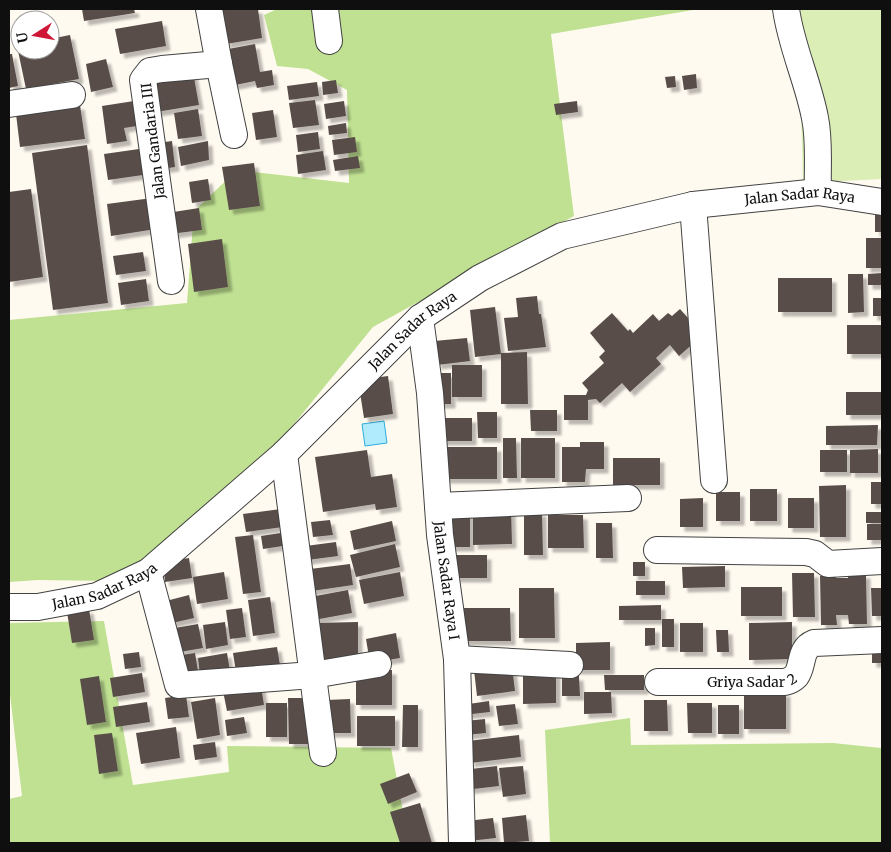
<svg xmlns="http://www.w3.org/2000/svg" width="891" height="852" viewBox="0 0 891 852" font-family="Merriweather,serif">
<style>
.green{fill:#daeeb5}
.forest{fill:#c0e192}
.water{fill:#afeafd;stroke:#2daedc}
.building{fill:#594d4a;filter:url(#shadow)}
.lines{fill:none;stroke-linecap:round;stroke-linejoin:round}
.minor-casing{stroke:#424242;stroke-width:28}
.minor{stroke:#fff;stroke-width:26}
.labels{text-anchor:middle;stroke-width:5;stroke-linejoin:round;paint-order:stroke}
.street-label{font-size:14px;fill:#0f0f0f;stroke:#fff}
</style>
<defs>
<filter id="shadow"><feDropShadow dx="4.5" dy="4.5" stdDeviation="1" flood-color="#0004"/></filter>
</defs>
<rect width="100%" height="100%" fill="#fffaf0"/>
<path class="green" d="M773 9H882V179L803 183 801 106 775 25Z"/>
<path class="forest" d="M277 9H699L551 34 574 216 373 327 281 440 185 532 111 581 38 580 9 582V320L187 303 194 211 237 170 349 183 347 90 308 69 277 66 264 15Z
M104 621 133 785 229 772 227 746 391 748 409 843H9V799L22 796 9 686V623Z
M630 718 631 745 833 743 881 748 882 785V843H550L545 730Z"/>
<path class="water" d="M384 421 387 443 365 446 362 424Z"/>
<path class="building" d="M82 9H134L135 13 84 21Z
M228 9H258L262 38 226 44 220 10Z
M162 21 166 46 120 54 115 29Z
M70 35 79 79 26 89 17 46H20V50H50V39Z
M255 44 260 72 272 70 274 85 257 88 255 81 230 86 223 50Z
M9 54H12L18 86 9 88Z
M106 59 113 87 91 92 86 64Z
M193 72 199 105 156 112 151 79Z
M696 74 697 88 684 90 682 76Z
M675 76 676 87 667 88 665 77Z
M336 80 338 93 323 95 322 82Z
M317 82 319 96 289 100 287 86Z
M315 100 319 125 293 128 289 103Z
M134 101 137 126 124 128 127 141 107 144 102 106Z
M344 101 346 116 326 119 324 104Z
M577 101 578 112 556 115 554 104Z
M80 105 85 139 20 147 16 114Z
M198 109 202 136 178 139 174 113Z
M273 110 277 137 256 140 252 113Z
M346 123 347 133 329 135 328 126Z
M318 132 320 149 298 152 296 135Z
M355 137 357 152 334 155 332 140Z
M172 141 175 167 162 169 158 143Z
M208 141 209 160 181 166 178 147Z
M87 145 108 303 53 310 32 153Z
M146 148 150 174 108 180 104 154Z
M323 151 326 170 298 174 296 155Z
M358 156 360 168 335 171 333 160Z
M254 163 260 206 229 210 222 167Z
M208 179 211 200 192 203 189 182Z
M31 189 43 277 9 282V192Z
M152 198 156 229 111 236 107 204Z
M199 208 202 230 170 234 167 213Z
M875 214H882V232H875Z
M866 238H882V268H866Z
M222 239 228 287 194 292 188 244Z
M143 252 146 271 116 275 113 256Z
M882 273V285H868V274Z
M848 274H863L864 312 848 313Z
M778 278H832V312H778Z
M146 279 149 301 121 305 118 283Z
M537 296 539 314H541L546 347 508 351 504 318 518 317 516 298Z
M873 298H882V316H873Z
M495 307 501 354 475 357 470 310Z
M680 309 703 335 679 356 670 345 656 358 661 364 630 392 622 383 600 403 596 399 588 400V420H564V395H586L588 390 582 383 604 363 599 357 605 351 590 333 612 313 628 331 630 329 633 333 653 314 659 321 668 313 672 316Z
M847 325H882V354H847Z
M467 338 470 361 437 365 434 341Z
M527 352 528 404H501V353Z
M452 365H482V397H452Z
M436 373H451V404H436Z
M388 376 393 414 364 418 358 380Z
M846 392H881V415H846Z
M530 410H557V431H531Z
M477 412H497V438H478Z
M439 418H472V441H439Z
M878 425 877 445H826V426Z
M503 438H516L517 478H503Z
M521 438H555V478H521Z
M580 442H604V469H586L585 482H562V447H580Z
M440 447H497V479H441Z
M878 449V473H850V450Z
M367 450 371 477 392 474 397 507 376 510 375 504 323 512 315 457Z
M820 450H847V472H820Z
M613 458H660V485H613Z
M871 482H882V504H871Z
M846 485V537H820L819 486Z
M750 489H777V521H750Z
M716 492H740V521H716Z
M703 498V527H680V499Z
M788 498H814V528H788Z
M473 508H511L512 544 473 545Z
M281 509 283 527 246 532 243 514Z
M470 510V547H446L445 511Z
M524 512H542L543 555H524Z
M866 512H882V523H866Z
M548 515H583L584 548H548Z
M330 520 333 535 313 537 311 522Z
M392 521 396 541 354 550 350 531Z
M596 523H612L613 558H596Z
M867 524H882V540H867Z
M287 532 289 545 263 549 261 536Z
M253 535 261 592 243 594 235 537Z
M336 542 338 556 300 561 298 547Z
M395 544 400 567 356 577 350 555Z
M455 555H487V578H455Z
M189 558 192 578 165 582 163 562Z
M633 562H645V576H633Z
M350 564 353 585 305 592 302 570Z
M725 566V587L683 588 682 567Z
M224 572 228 599 197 604 193 577Z
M400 572 404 596 364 604 359 580Z
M792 573H814L815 617H793Z
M848 574H866L867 624H849L848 615H836L837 625H821L820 576 836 575V578H848Z
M636 581H665V595H636Z
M741 587H782V616H741Z
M519 588H554L555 638H519Z
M871 588H882V616H872Z
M348 590 352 613 314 620 310 597Z
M189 595 194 618 168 624 162 602Z
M270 597 275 633 253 636 248 600Z
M661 605V620H619V606Z
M242 608 246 637 230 639 226 610Z
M459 608H510L511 641H459Z
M89 609 94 640 72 643 67 612Z
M662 619H674V647H662Z
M225 622 228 645 206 649 203 625Z
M358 622V660L315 661 314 623Z
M792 622V659L749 660V623Z
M680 623H703V652H680Z
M198 624 203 648 174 653 169 629Z
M645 628H655V645L645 646Z
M716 630H728L729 652H717Z
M396 633 400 658 370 663 366 639Z
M610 642V670H576V643Z
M277 647 280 665 236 672 233 653Z
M139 652 141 667 125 669 123 654Z
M872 652H882V663H872Z
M195 653 199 677 178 680 175 656Z
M227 653 230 671 200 675 198 658Z
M512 666 515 691 477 696 474 670Z
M556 668V703L523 704V669Z
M356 670H392V705H356Z
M142 673 145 692 113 697 110 678Z
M604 675H644V690H605Z
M99 676 106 722 87 725 80 679Z
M579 676 580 696H562V677Z
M261 686 264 705 227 711 223 691Z
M584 692H611L612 713 584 714Z
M744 692H786V729H744Z
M186 695 189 717 168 719 165 698Z
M215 698 220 735 197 739 191 702Z
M288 698H313V744H289Z
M350 699 351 733H327L326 700Z
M644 700H667L668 731H644Z
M489 701 490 712 463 715 462 705Z
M147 702 150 722 116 727 113 707Z
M266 703H287V737H266Z
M687 703H712V733H688Z
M515 704 518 724 499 726 496 706Z
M403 705H418V747H402Z
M718 705H739V734H718Z
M357 716H395V746H357Z
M244 717 247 733 227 736 225 720Z
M485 719 486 733 466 735 465 721Z
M176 727 180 758 141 764 136 733Z
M112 733 118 771 99 774 94 735Z
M519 735 521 757 470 763 468 741Z
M215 742 217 757 195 760 193 745Z
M497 766 499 786 465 790 462 770Z
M523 766 526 794 503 797 499 768Z
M409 773 417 792 388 804 380 784Z
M420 803 432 843H400L390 812Z
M526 815 529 841 504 843 502 818Z
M493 818 496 838 469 841 467 821Z"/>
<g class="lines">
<g class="minor-casing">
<g id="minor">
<path d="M209 9 219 64 234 135"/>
<path d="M325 9 329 41"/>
<path d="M786 9C791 46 808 81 815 118 820 142 817 168 818 192"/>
<path d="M9 104 72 95"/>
<path d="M693 205 714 480"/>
<path d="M171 281 143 80 150 71 162 69 219 64"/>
<path id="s1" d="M420 318 430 393 440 535 457 659 462 843"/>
<path d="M284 454 323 753"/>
<path d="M438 506 628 498"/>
<path d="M657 550 806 552 815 554 828 564 882 561"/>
<path d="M148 572 178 685 313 675 378 664"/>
<path id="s2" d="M9 607H38L97 596 148 572 284 454 420 318 480 278 562 236 693 205 818 192 882 202"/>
<path d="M457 659 570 665"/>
<path id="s3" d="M658 682H785C789 681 793 679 796 676 804 665 799 649 814 643L882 640"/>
</g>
</g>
<use href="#minor" class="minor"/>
</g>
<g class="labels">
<g class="street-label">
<text transform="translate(153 141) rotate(-97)" y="5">Jalan Gandaria III</text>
<text dy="5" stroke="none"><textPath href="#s2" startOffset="924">Jalan Sadar Raya</textPath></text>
<text dy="5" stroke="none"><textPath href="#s2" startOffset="504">Jalan Sadar Raya</textPath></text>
<text dy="5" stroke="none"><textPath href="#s1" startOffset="264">Jalan Sadar Raya I</textPath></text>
<text dy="5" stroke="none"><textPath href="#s2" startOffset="99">Jalan Sadar Raya</textPath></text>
<text dy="5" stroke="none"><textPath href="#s3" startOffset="94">Griya Sadar 2</textPath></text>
</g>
</g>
<rect width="891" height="852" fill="none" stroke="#0f0f0f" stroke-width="20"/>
<g transform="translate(35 35) rotate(259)"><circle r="24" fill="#ffffff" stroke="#9f9f9f"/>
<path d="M0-4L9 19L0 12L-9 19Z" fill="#cf1738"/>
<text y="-8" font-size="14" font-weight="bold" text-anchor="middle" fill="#0f0f0f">U</text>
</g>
</svg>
